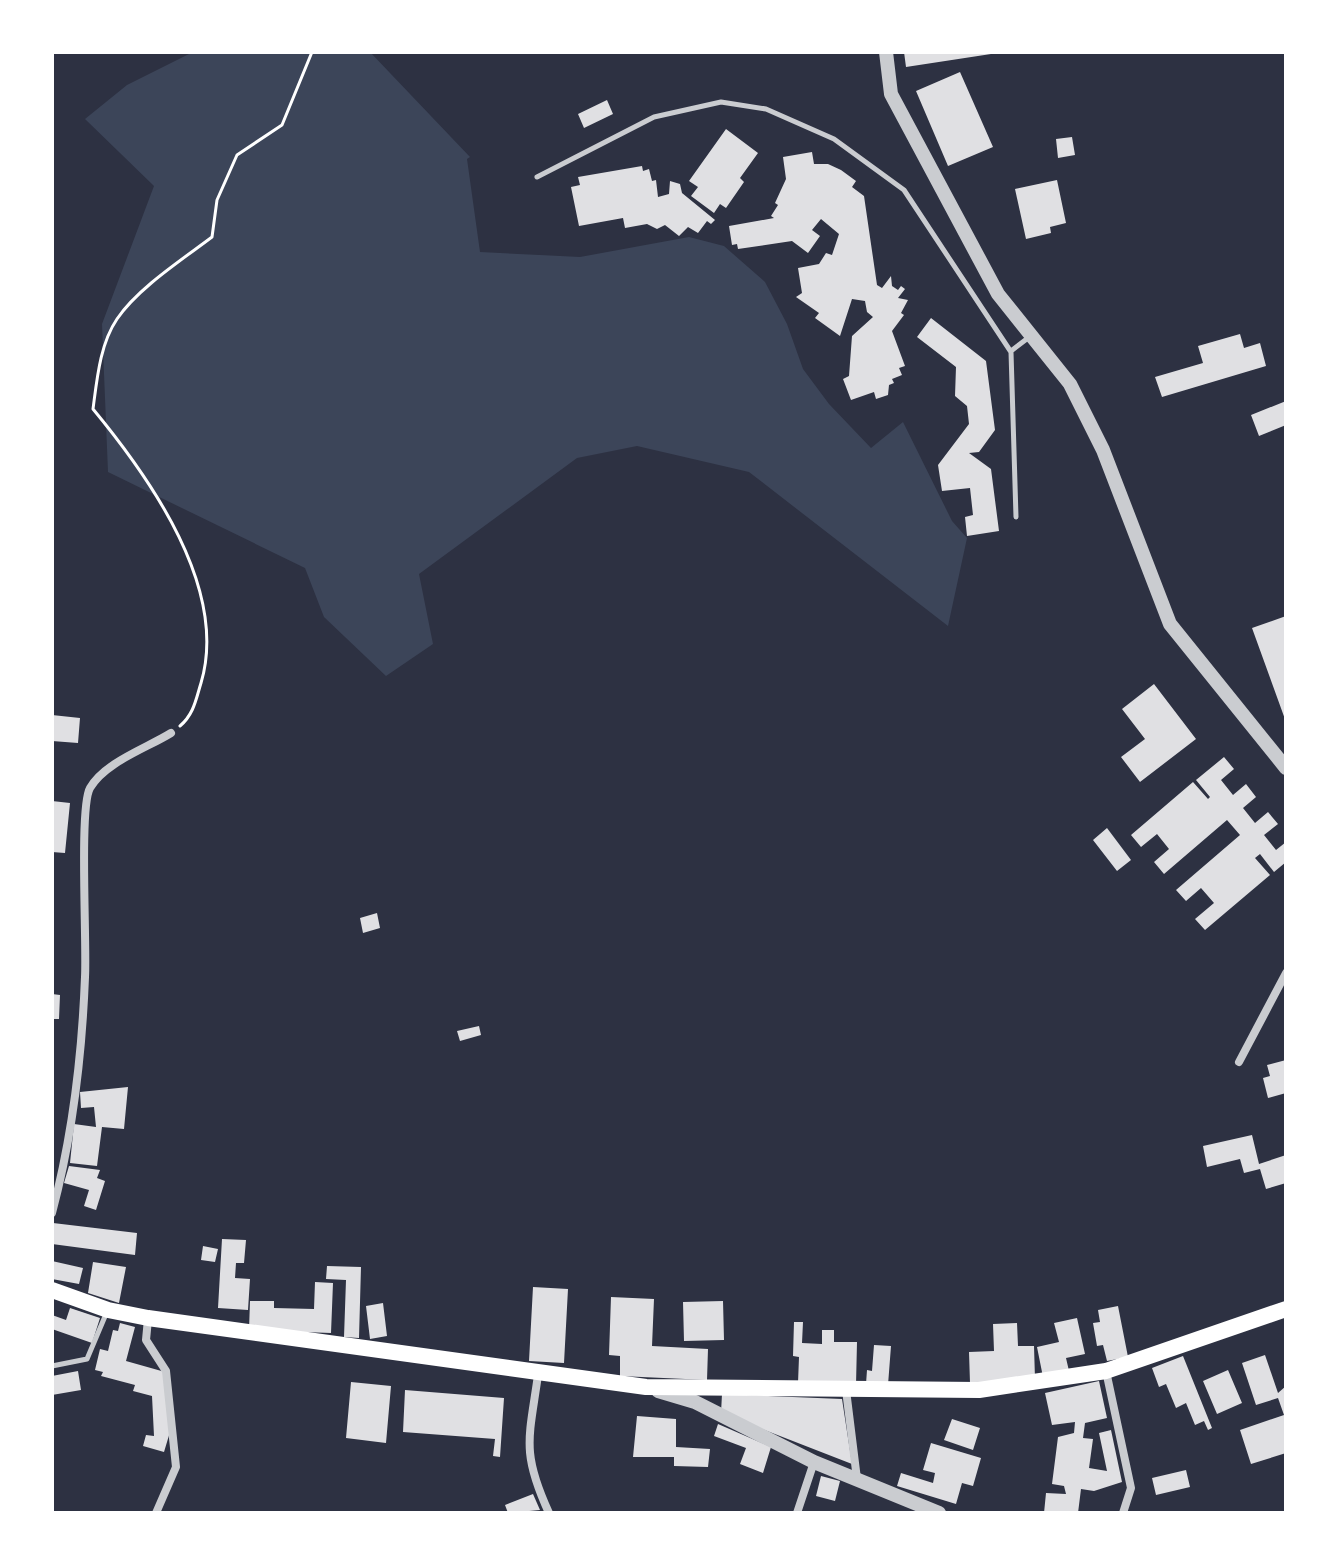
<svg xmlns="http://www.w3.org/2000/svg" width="1338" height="1565" viewBox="0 0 1338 1565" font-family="'Libre Baskerville',serif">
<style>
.green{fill:#3c4559}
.building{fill:#e0e0e3}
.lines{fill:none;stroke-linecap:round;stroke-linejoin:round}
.path{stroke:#fff;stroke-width:3}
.service{stroke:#caccd0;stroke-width:5}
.minor{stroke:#caccd0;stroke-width:8}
.tertiary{stroke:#caccd0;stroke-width:14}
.secondary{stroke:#fff;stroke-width:16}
</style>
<rect width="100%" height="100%" fill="#2d3142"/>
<path class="green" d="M193 52H370L470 157 467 159 480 252 580 257 689 237 724 246 765 282 787 324 803 369 829 404 871 448 903 422 952 521 967 538 948 626 749 472 637 446 577 458 419 574 433 644 386 676 324 617 305 568 108 472 102 324 154 186 85 119 127 85Z"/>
<path class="building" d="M904 52H991V54L906 67Z
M960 72 993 147 948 166 916 91Z
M607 100 613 114 584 128 578 114Z
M726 129 758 153 740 178 744 182 726 208 720 204 714 213 691 196 698 187 689 181Z
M1072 137 1075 155 1058 158 1056 139Z
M812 152 814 164H828L841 170 856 181 852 187 864 196 877 285 882 288 891 276 892 286 898 290 901 286 905 289 898 298 908 300 901 313 904 315 892 331 905 366 899 368 902 375 892 379 894 383 889 385 888 395 876 399 874 392 851 400 843 379 849 376 852 336 873 317 867 312 865 301 852 299 840 336 815 318 819 313 796 297 802 293 798 268 819 264 826 253 832 255 839 234 821 219 812 230 820 236 808 253 792 241 738 249 737 244 732 245 729 226 774 218 771 216 778 205 775 203 786 179 783 157Z
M642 166 643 171 649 169 652 181 656 180 658 197 669 194 670 181 680 184 682 193 715 220 711 224 707 221 698 233 688 227 679 236 665 225 657 229 647 224 625 228 623 218 579 226 571 187 580 185 578 177Z
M1057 180 1066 223 1050 227 1051 233 1026 239 1015 189Z
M931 318 986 361 995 430 979 452 969 453 991 469 999 531 967 536 965 517 973 515 970 488 942 491 938 465 969 424 967 406 955 396 956 367 917 337Z
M1240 334 1244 348 1260 343 1266 366 1162 397 1155 377 1203 363 1198 346Z
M1286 401V425L1259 436 1251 415Z
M1286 616V722L1252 628Z
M1154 684 1196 739 1140 782 1121 757 1145 739 1122 709Z
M52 715 80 718 78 743 52 741Z
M1224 757 1234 769 1221 780 1233 795 1246 784 1256 797 1243 808 1255 823 1268 812 1278 824 1264 835 1276 850 1286 842V862L1274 872 1260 854 1255 858 1270 875 1205 930 1195 919 1214 903 1201 888 1186 901 1176 890 1240 835 1227 820 1164 874 1154 862 1169 849 1157 834 1141 847 1131 835 1193 782 1208 799 1210 797 1196 780Z
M52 801 70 803 65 853 52 852Z
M1107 828 1131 860 1117 871 1093 840Z
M377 913 380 928 363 933 360 918Z
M52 994 60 995 59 1019H52Z
M479 1026 481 1035 460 1041 457 1031Z
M1286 1060V1093L1268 1098 1263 1078 1270 1076 1267 1065Z
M128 1087 124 1129 102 1127 97 1166 70 1163 74 1124 96 1127 94 1107 81 1108 80 1092Z
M1252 1135 1259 1164 1286 1155V1183L1266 1189 1260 1169 1244 1173 1240 1159 1207 1167 1203 1146Z
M69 1166 100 1170 97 1178 105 1181 96 1210 84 1206 89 1190 64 1183Z
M53 1223 137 1233 135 1255 52 1244Z
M222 1239 246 1240 244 1263H236L235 1278 250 1279 248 1310 218 1308Z
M203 1246 218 1249 215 1262 201 1260Z
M52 1261 83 1268 79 1284 52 1279Z
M93 1262 126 1267 119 1303 88 1293Z
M327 1266 361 1267 359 1338 344 1337 346 1280 326 1279Z
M315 1282 333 1283 331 1333 249 1330 250 1301H274V1308L314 1309Z
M533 1287 568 1289 564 1363 529 1361Z
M611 1297 654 1299 652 1346 708 1349 707 1380 620 1376V1356L609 1355Z
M723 1301 724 1340 684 1341 683 1302Z
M383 1303 387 1336 370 1339 366 1306Z
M1118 1306 1128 1357 1107 1361 1103 1345 1097 1346 1093 1323 1100 1322 1098 1310Z
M70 1308 100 1318 92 1343 52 1329V1315L66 1320Z
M1077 1318 1085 1354 1066 1358 1069 1371 1043 1377 1037 1347 1059 1342 1054 1323Z
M794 1322H803L802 1343 822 1344V1330H834V1342H857L856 1385 798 1383 799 1357 793 1356Z
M120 1323 135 1327 126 1361 165 1372 170 1432 164 1452 143 1446 146 1435 154 1436 152 1396 133 1391 135 1385 101 1376 103 1372 95 1370 100 1349 108 1351 113 1330 118 1331Z
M1017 1323 1018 1346H1034L1035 1379 970 1383 969 1352 994 1351 993 1324Z
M874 1345 891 1346 888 1385 866 1384 867 1370 872 1371Z
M1265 1355 1278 1393 1286 1386V1453L1251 1464 1240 1430 1284 1415 1278 1398 1256 1405 1242 1363Z
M1183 1356 1212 1428 1208 1430 1204 1421 1195 1425 1186 1403 1176 1408 1166 1384 1159 1387 1152 1368Z
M1228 1370 1242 1403 1217 1414 1203 1381Z
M78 1371 81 1390 52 1395V1376Z
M1099 1381 1107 1418 1085 1423 1083 1438 1093 1439 1089 1468 1107 1471 1099 1433 1111 1430 1122 1482 1094 1491 1081 1489 1078 1513H1044L1046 1493 1066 1494 1064 1486 1052 1484 1058 1437 1074 1433 1075 1422 1052 1425 1045 1393Z
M351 1382 391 1386 386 1443 346 1438Z
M405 1390 504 1398 500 1457 493 1456 495 1439 403 1432Z
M722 1394 842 1399 852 1464 721 1413Z
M637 1416 676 1419V1447L710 1449 708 1467 674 1466V1457H633Z
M952 1419 980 1428 973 1450 944 1440Z
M718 1424 771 1447 763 1473 740 1464 746 1448 714 1436Z
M931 1443 981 1458 973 1486 962 1483 956 1504 897 1486 901 1473 933 1483 935 1473 923 1470Z
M1186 1470 1190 1487 1156 1495 1152 1478Z
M821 1476 840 1481 835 1501 816 1496Z
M533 1494 540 1510 508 1513 505 1505Z"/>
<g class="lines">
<path class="path" d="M180 726C194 714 196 699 201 683 229 589 150 478 93 409 97 379 100 344 117 319 138 288 183 259 212 237L217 200 237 155 282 125 312 52"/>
<path class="service" d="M537 177 654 117 721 102 766 109 834 139 904 190 1011 352 1016 517
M1011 351 1028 338
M52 1366 87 1359 106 1314"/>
<path class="minor" d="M1239 1062 1286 973
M52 1213C72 1138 82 1055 85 977 87 944 79 807 90 788 105 762 147 748 171 733
M148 1319 146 1340 166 1371 176 1467 156 1513
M1106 1371 1131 1488 1123 1513
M538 1375C529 1439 521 1452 549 1513
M846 1390 857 1479
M797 1513 814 1462"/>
<path class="tertiary" d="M886 52 891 94 998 294 1070 384 1103 450 1170 624 1286 768
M658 1391 695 1402 814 1462 939 1513"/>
<path class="secondary" d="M52 1290 108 1310 148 1318 646 1387 979 1390 1106 1371 1286 1309"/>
</g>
<rect width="1338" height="1565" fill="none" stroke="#ffffff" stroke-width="108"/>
</svg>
